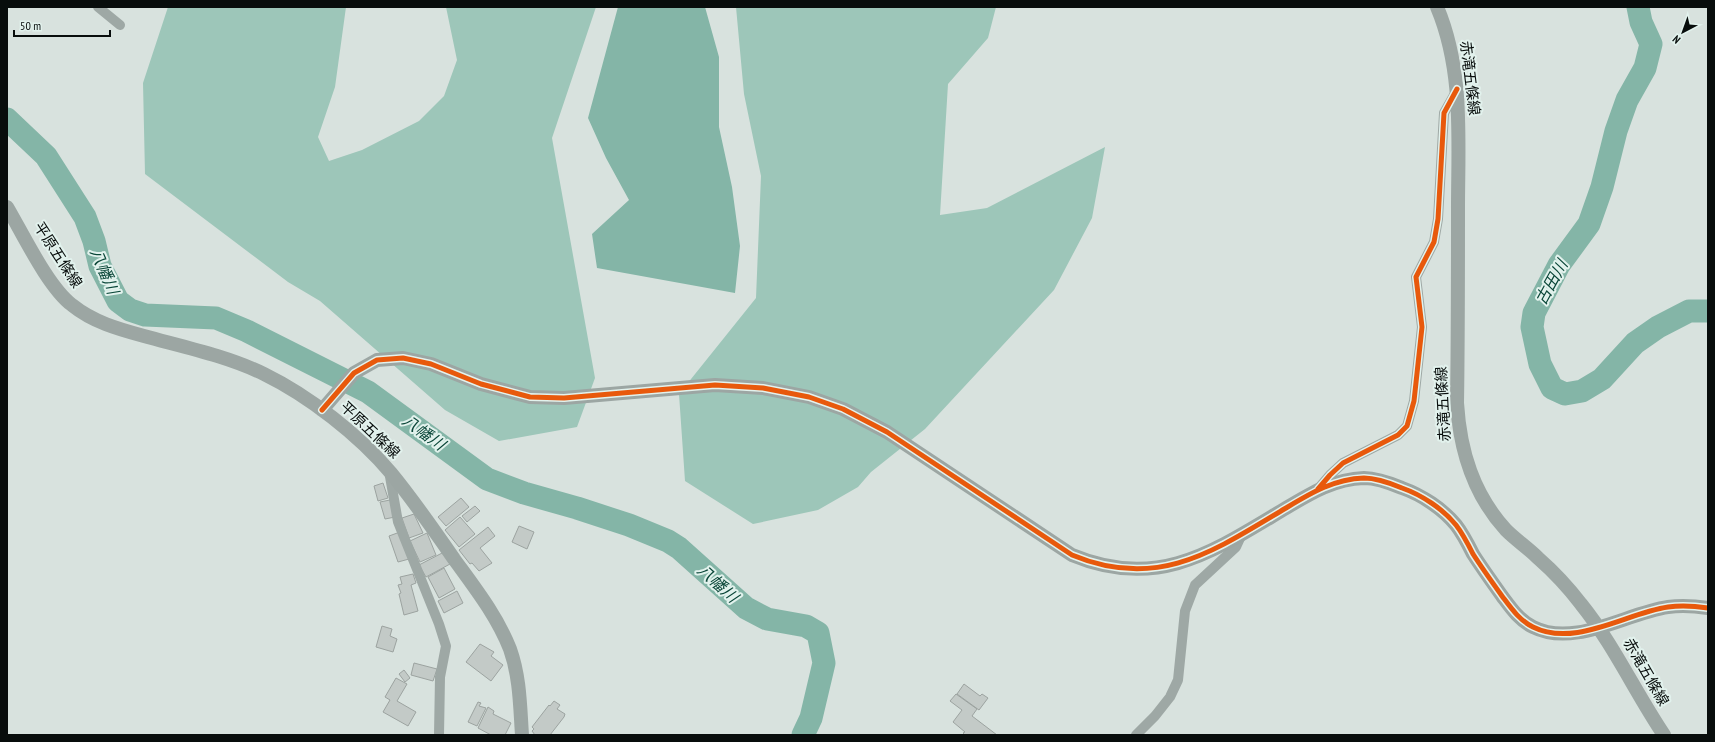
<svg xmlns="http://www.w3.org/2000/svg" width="1715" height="742" viewBox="0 0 1715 742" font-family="'PT Sans Narrow','Noto Sans JP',sans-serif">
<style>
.forest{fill:#9dc6b9}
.water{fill:#84b5a7}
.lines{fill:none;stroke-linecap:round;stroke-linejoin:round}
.river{stroke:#84b5a7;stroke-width:23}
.building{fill:#c3cac7;stroke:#9ca3a0}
.street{stroke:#9ea8a5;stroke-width:10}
.secondary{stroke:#9ca6a3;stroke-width:14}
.cycleway-casing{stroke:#e2f2ed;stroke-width:8}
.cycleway{stroke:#e8590c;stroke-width:5}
.labels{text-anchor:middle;stroke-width:4;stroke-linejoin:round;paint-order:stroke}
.street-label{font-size:15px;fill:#080d0c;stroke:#e2f2ed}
.water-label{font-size:16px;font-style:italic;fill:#0a4638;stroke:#e2f2ed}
</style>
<rect width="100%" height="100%" fill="#d8e2de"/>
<path class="forest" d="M168 7H346L335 87 318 137 329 161 362 150 419 121 444 96 457 60 446 7H596L552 138 595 378 577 427 499 441 445 410 320 301 288 282 145 174 143 83Z
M736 7H996L988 38 948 84 940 215 987 208 1105 147 1092 218 1054 290 925 429 871 472 858 487 818 510 753 524 685 481 679 394 756 298 761 176 744 94Z"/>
<path class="water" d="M618 7H705L719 57V127L732 187 740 246 735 293 597 268 592 234 629 200 606 158 588 118Z"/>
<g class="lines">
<path class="river" d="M1638 7 1641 22 1651 44 1645 68 1627 100 1616 131 1602 187 1589 224 1559 265 1534 313 1532 327 1540 364 1552 388 1565 394 1582 391 1602 379 1635 343 1658 327 1689 311H1708
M7 119 46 156 85 217 94 241 100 266 118 301 130 310 145 315 216 318 247 331 368 392 487 479 524 493 577 508 629 525 668 541 679 548 746 608 767 619 806 626 818 633 824 663 811 718 803 735"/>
</g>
<path class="building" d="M383 483 388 498 378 501 374 486Z
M461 498 469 507 446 526 438 517Z
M390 500 395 517 385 519 380 502Z
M475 506 480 511 467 522 462 516Z
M414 514 423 533 409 538 402 518Z
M460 517 475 534 459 547 445 530Z
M519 526 534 532 527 549 512 542Z
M488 527 495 536 480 548 492 563 479 571 472 563 470 564 459 550Z
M400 532 409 559 398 562 389 536Z
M427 533 436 555 420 562 410 541Z
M444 552 450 564 426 577 419 565Z
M444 568 455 589 439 598 428 577Z
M413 574 416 583 411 585 418 611 404 615 399 594 401 593 398 585 402 584 400 577Z
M457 591 463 603 444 613 438 601Z
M382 626 392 629 390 636 397 639 393 652 376 647Z
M480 644 494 652 491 656 503 665 491 681 466 662Z
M414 663 437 669 433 681 411 675Z
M404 670 410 678 405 682 399 674Z
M396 678 407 684 397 701 416 712 408 726 383 712 390 700 385 697Z
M964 684 980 696 982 694 988 698 979 710 957 694Z
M956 694 977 709 972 716 997 735H965L963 733 965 732 953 722 962 710 950 701Z
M554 701 560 705 557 709 565 714 564 717 550 735H535L532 731 534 729 532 727 549 705 550 706Z
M478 702 481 703 479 706 486 708 477 726 468 722Z
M488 707 494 711 493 714 511 723 505 735H491L478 728Z"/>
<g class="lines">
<path class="street" d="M98 7 120 25
M389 471 398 522 439 624 446 646 440 677 439 735
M1318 489 1330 475 1343 463 1398 435 1407 426 1414 401 1422 327 1416 277 1434 242 1438 219 1444 113 1457 90
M1136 735 1155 716 1170 697 1178 680 1185 611 1195 585 1236 547 1242 534"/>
<path class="secondary" d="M1437 7C1464 71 1458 140 1458 208 1458 273 1458 338 1457 403 1460 451 1473 494 1506 530 1516 540 1528 548 1538 558 1554 572 1568 587 1581 604 1614 645 1635 692 1664 735
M7 207C23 234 48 287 72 305 93 322 118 329 144 336 184 347 227 356 264 374 309 396 359 435 391 473 414 501 434 530 454 559 475 588 497 616 510 649 520 677 520 706 522 735
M322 410 354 373 377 360 403 358 431 364 481 384 530 397 564 398 715 385 763 388 809 397 843 409 887 432 1072 555C1158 591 1214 551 1286 508 1311 493 1334 479 1364 478 1377 478 1390 483 1402 488 1422 495 1443 509 1456 525 1463 534 1468 544 1473 554 1482 568 1492 582 1502 596 1511 608 1519 620 1533 627 1575 648 1626 613 1668 607 1681 605 1695 606 1708 608"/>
<g class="cycleway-casing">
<path id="cycleway" d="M322 410 354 373 377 360 403 358 431 364 481 384 530 397 564 398 715 385 763 388 809 397 843 409 887 432 1072 555C1158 591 1214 551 1286 508 1311 493 1334 479 1364 478 1377 478 1390 483 1402 488 1422 495 1443 509 1456 525 1463 534 1468 544 1473 554 1482 568 1492 582 1502 596 1511 608 1519 620 1533 627 1575 648 1626 613 1668 607 1681 605 1695 606 1708 608
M1318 489 1330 475 1343 463 1398 435 1407 426 1414 401 1422 327 1416 277 1434 242 1438 219 1444 113 1457 89"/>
</g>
<use href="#cycleway" class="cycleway"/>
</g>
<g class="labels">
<g class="street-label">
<text transform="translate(1470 78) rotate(83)" y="5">赤滝五條線</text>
<text transform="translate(58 255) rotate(57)" y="5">平原五條線</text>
<text transform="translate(1443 404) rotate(-93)" y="5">赤滝五條線</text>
<text transform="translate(370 430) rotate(43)" y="5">平原五條線</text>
<text transform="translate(1646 672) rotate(60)" y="5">赤滝五條線</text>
</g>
<g class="water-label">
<text transform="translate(105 271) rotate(67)" y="6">八幡川</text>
<text transform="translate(1551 282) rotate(-61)" y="6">古田川</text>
<text transform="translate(424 432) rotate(36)" y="6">八幡川</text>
<text transform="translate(718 583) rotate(42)" y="6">八幡川</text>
</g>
</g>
<rect width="1715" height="742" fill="none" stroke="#080d0c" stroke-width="16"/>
<g transform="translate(1683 32) rotate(221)" stroke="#e2f2ed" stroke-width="3" paint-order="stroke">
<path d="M0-3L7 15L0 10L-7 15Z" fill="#080d0c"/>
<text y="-6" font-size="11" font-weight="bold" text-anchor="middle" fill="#080d0c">N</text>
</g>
<path d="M14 30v6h96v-6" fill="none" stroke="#080d0c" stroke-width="2"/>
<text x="20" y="30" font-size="12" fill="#080d0c" stroke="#e2f2ed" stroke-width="3" paint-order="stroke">50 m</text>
</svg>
